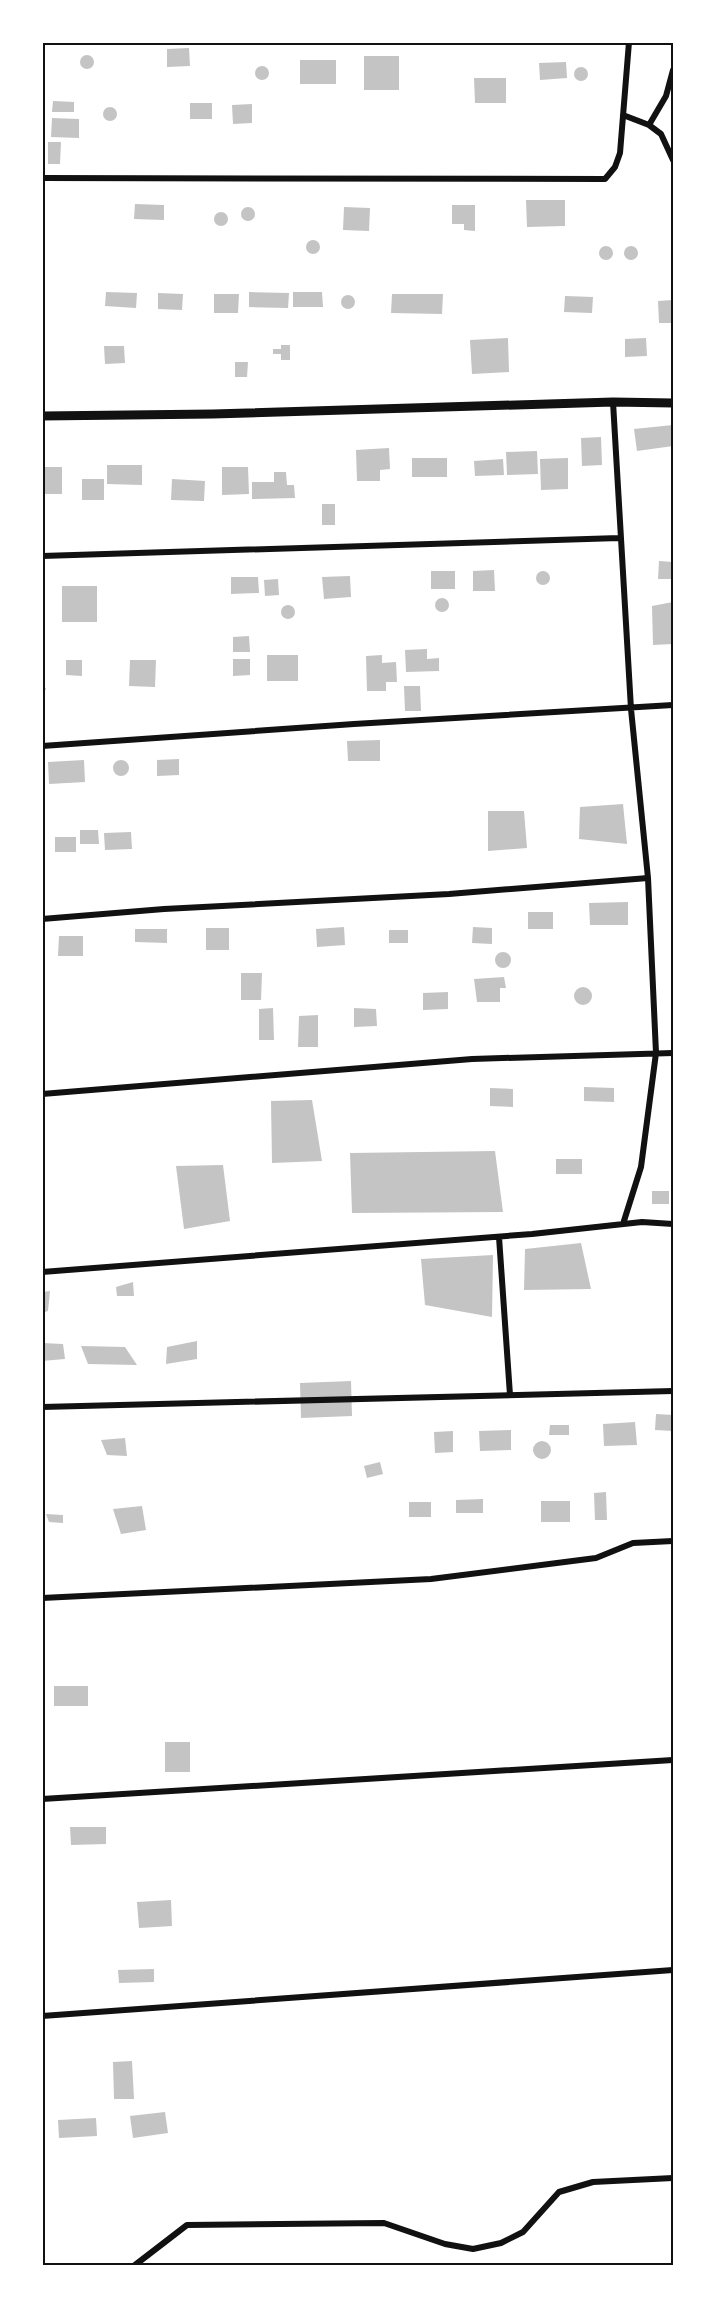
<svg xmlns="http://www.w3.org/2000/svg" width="715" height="2307" viewBox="0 0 715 2307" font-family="Ubuntu,sans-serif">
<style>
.building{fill:#c4c4c4}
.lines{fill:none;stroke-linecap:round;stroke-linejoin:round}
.minor{stroke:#111;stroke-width:6}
.tertiary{stroke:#111;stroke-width:9}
.neatline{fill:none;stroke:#111;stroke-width:2}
</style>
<rect width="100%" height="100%" fill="#fff"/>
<path class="building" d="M189 48 190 66 167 67V49Z
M80 62a7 7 0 1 1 14 0a7 7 0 1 1-14 0Z
M364 56H399V90H364Z
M300 60H336V84H300Z
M566 62 567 78 540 80 539 63Z
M255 73a7 7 0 1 1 14 0a7 7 0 1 1-14 0Z
M574 74a7 7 0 1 1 14 0a7 7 0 1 1-14 0Z
M474 78H506V103H475Z
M53 101 74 102V112H52Z
M190 103H212V119H190Z
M252 104V123L233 124 232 105Z
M103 114a7 7 0 1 1 14 0a7 7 0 1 1-14 0Z
M52 118 79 119V138L51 137Z
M48 142H61L60 164H48Z
M526 200H565V226L527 227Z
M135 204 164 205V220L134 219Z
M452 205H475V231L464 230V224H452Z
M241 214a7 7 0 1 1 14 0a7 7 0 1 1-14 0Z
M344 207 370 208 369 231 343 230Z
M214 219a7 7 0 1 1 14 0a7 7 0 1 1-14 0Z
M306 247a7 7 0 1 1 14 0a7 7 0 1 1-14 0Z
M624 253a7 7 0 1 1 14 0a7 7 0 1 1-14 0Z
M599 253a7 7 0 1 1 14 0a7 7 0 1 1-14 0Z
M106 292 137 293 136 308 105 306Z
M249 292 289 293 288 308 249 307Z
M293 292H322L323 307H293Z
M158 293 183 294 182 310 158 309Z
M214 294H239L238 313H214Z
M392 294H443L442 314 391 313Z
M341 302a7 7 0 1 1 14 0a7 7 0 1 1-14 0Z
M565 296 593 297 592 313 564 312Z
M673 300V323H659L658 301Z
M508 338 509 372 472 374 470 340Z
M646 338 647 356 625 357V339Z
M281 345H290V360H281V354H273V349H281Z
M104 346H124L125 363 105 364Z
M235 362H248L247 377H235Z
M673 425V446L637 451 634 429Z
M601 437 602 465 582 466 581 438Z
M389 448 390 469 380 470V481H357L356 450Z
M537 451 538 474 507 475 506 452Z
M412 458H447V477H412Z
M568 458V489L541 490 540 459Z
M503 459 504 475 475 476 474 461Z
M107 465H142V485L107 484Z
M42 467H62V494H42Z
M222 467H248L249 494 222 495Z
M274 472H286L287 485H294L295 498 252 499V482H274Z
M82 479H104V500H82Z
M172 479 205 481 204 501 171 500Z
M322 504H335V525H322Z
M659 561 673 562V579H658Z
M494 570 495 591H473V571Z
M536 578a7 7 0 1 1 14 0a7 7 0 1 1-14 0Z
M431 571H455V589H431Z
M350 576 351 597 324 599 322 577Z
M231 577H258L259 593 231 594Z
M278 579 279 595 265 596 264 580Z
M62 586H97V622H62Z
M435 605a7 7 0 1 1 14 0a7 7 0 1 1-14 0Z
M673 602V644L653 645 652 606Z
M281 612a7 7 0 1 1 14 0a7 7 0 1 1-14 0Z
M249 636 250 652H233V637Z
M427 649V659L439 658V671L406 672 405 650Z
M267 655H298V681H267Z
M382 655V663L396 662 397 682H386V691H367L366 656Z
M233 659H250V675L233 676Z
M66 660H82V676L66 675Z
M130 660H156L155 687 129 686Z
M42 682 46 689 42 696Z
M404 686H420L421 711H405Z
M380 740V761H348L347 741Z
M179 759V775L157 776V760Z
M84 760 85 782 49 784 48 762Z
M113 768a8 8 0 1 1 16 0a8 8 0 1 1-16 0Z
M623 804 627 844 579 839 580 807Z
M488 811H524L527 848 488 851Z
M80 830H98L99 844H80Z
M131 832 132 849 105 850 104 833Z
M55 837H76V852H55Z
M628 902V925H590L589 903Z
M528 912H553V929H528Z
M344 927 345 945 317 947 316 929Z
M473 927 492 928V944L472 943Z
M206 928H229V950H206Z
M135 929H167V943L135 942Z
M389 930H408V943H389Z
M59 936H83V956H58Z
M495 960a8 8 0 1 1 16 0a8 8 0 1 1-16 0Z
M241 973H262L261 1000H241Z
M504 977 506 988H500V1002H477L474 979Z
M574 996a9 9 0 1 1 18 0a9 9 0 1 1-18 0Z
M448 992V1009L423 1010V993Z
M273 1008 274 1040H259V1009Z
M354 1008 376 1009 377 1026 354 1027Z
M318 1015V1047H298L299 1016Z
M584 1087 614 1088V1102L584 1101Z
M490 1088 513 1089V1107L490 1106Z
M312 1100 322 1161 272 1163 271 1101Z
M495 1151 503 1212 352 1213 350 1153Z
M556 1159H582V1174H556Z
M223 1165 230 1221 184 1229 176 1166Z
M652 1191H669V1204H652Z
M581 1243 591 1289 524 1290 525 1249Z
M493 1255 492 1317 425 1305 421 1259Z
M133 1282 134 1296H117L116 1287Z
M50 1291 48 1311 42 1313V1292Z
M197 1341V1359L166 1364 167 1347Z
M42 1343 63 1344 65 1359 42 1361Z
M81 1346 125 1347 137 1365 88 1364Z
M351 1381 352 1416 301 1418 300 1383Z
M656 1414 673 1415V1431L655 1430Z
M635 1422 637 1445 604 1446 603 1424Z
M550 1425H569V1435H549Z
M511 1430V1450L480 1451 479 1431Z
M453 1431V1452L435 1453 434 1432Z
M125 1438 127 1456 107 1455 101 1440Z
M533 1450a9 9 0 1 1 18 0a9 9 0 1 1-18 0Z
M380 1462 383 1474 367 1478 364 1466Z
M606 1492 607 1520H595L594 1493Z
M483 1499V1513H456V1500Z
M541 1501H570V1522H541Z
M409 1502H431V1517H409Z
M142 1506 146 1530 121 1534 113 1509Z
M46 1514 63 1515V1523L49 1522Z
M54 1686H88V1706H54Z
M165 1742H190V1772H165Z
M70 1827H106V1844L71 1845Z
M171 1900 172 1926 139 1928 137 1902Z
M154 1969V1982L119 1983 118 1970Z
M132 2061 134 2099H114L113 2062Z
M165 2112 168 2133 133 2138 130 2116Z
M96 2118 97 2136 59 2138 58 2120Z"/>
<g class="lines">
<path class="minor" d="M623 115 649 125 661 134 673 160
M649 125 666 96 673 70
M42 178 605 179 615 167 620 153 629 42
M613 402 631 709 648 878 656 1053 641 1167 623 1224
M42 556 619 538
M42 746 354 724 673 705
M42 919 164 909 449 894 648 878
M42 1094 472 1059 673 1053
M499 1237 510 1395
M42 1272 532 1234 642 1222 673 1224
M42 1407 673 1391
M42 1598 431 1579 596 1558 633 1543 673 1541
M42 1799 673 1760
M42 2016 673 1970
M135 2265 187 2225 384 2223 445 2244 473 2249 501 2243 523 2232 559 2192 593 2182 673 2178"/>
<path class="tertiary" d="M42 416 213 414 613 402 673 403"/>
</g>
<rect width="715" height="2307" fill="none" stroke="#ffffff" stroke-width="87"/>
<rect x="44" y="44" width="628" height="2220" class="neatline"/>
</svg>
